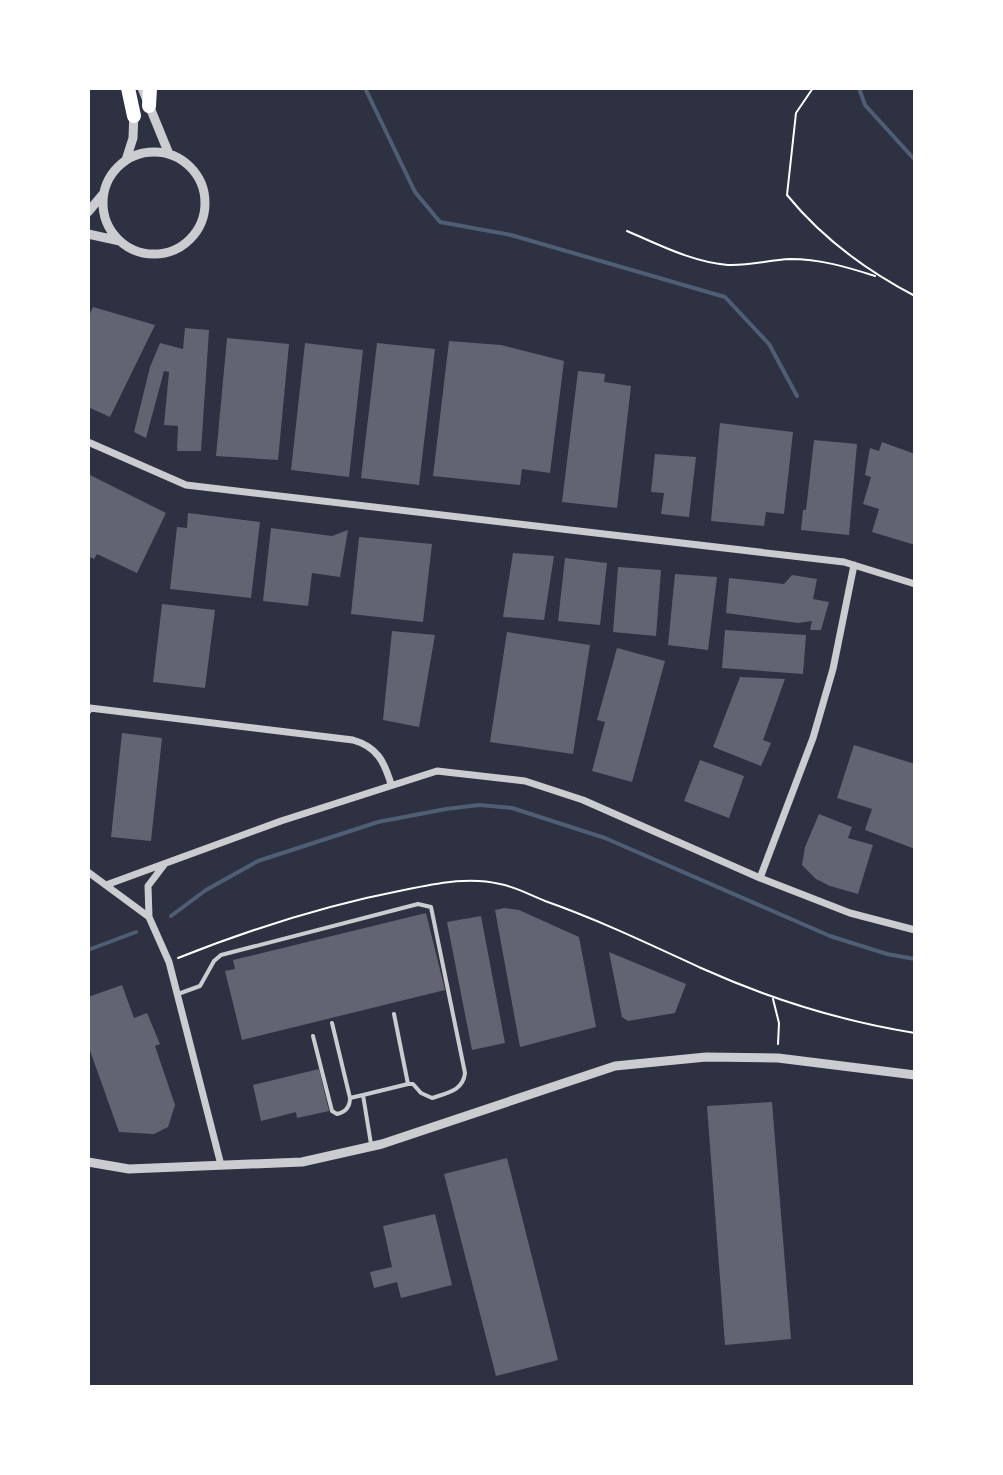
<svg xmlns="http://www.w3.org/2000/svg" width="1003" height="1475" viewBox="0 0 1003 1475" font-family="Poppins,sans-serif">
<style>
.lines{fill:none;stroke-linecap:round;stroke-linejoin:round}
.stream{stroke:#4f5d75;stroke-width:4}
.building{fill:#626471}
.path{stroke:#fff;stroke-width:2}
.service{stroke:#caccd0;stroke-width:4}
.minor{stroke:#caccd0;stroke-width:7}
.tertiary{stroke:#caccd0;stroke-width:9}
.motorway{stroke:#fff;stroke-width:14}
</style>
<rect width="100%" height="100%" fill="#2d3142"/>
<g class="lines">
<path class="stream" d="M365 88 415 192 440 222 511 235 725 297 769 344 797 396
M859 88 865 105 915 160
M171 916 206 890 258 861 378 822 446 809 479 805 512 808 605 838 830 936 887 954 915 959
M88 950 136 932"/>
</g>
<path class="building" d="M93 307 155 325 110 417 88 407V318Z
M185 328 209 330 201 451H177L178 426 164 425 169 372 164 371 146 438 134 432 150 367 160 343 183 349Z
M227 338 289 344 278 460 216 456Z
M449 341 501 345 564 361 550 473 522 469 520 485 433 476Z
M305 343 363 350 349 477 291 470Z
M377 343 435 349 419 485 361 478Z
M578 371 605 374 604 382 631 386 617 508 562 502Z
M720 423 793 432 784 514 766 512 764 526 711 521Z
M814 440 857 444 849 535 801 530 803 510H806Z
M882 442 915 454V545L872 532 879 509 863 504 871 477 865 475 870 448 879 451Z
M655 454 696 457 689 517 661 514 664 493 651 492Z
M88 474 166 513 137 573 97 554 94 559 88 556Z
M188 513 260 522 251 598 170 589 177 527 187 528Z
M271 528 332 536 348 530 340 577 312 573 308 606 263 601Z
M359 537 432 544 423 622 351 614Z
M513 553 554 556 544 620 503 617Z
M565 558 607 563 600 625 558 621Z
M618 567 661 570 656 636 613 632Z
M675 574 717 577 708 650 668 645Z
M792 575 817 579 813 599 829 602 821 630H810L812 621 798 623 726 613 729 578 784 584Z
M162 604 215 610 205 688 153 682Z
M725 630 806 635 803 674 722 668Z
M392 631 435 635 419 727 383 720Z
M507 632 590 645 573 754 490 742Z
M617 648 665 661 632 782 592 771 605 722 597 720Z
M740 677 785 679 763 740 771 743 761 766 713 747Z
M122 733 162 738 151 841 111 837Z
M854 745 915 764V849L865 830 872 809 837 798Z
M700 760 744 776 729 818 684 801Z
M819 814 852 827 848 838 873 845 858 894 830 886 816 879 802 865 805 847Z
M504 908 519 910 579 937 596 1027 520 1047 495 910Z
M426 913 445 990 242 1040 225 971 235 969 233 960Z
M481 916 505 1043 472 1050 447 922Z
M609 952 686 984 675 1013 628 1021 622 1017Z
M122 985 134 1018 147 1013 160 1044 155 1046 175 1105 168 1127 154 1134 119 1132 88 1045V997Z
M319 1069 329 1111 297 1118 296 1112 261 1121 253 1085Z
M772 1102 791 1339 725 1345 707 1106Z
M507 1158 558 1360 496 1376 444 1174Z
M435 1214 452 1285 401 1298 397 1282 374 1288 370 1272 392 1267 383 1226Z"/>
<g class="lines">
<path class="path" d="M813 88 796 113 787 195C822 238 867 271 915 296
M627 231C660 245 692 262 728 265 749 266 769 260 790 259 820 259 847 267 875 276
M178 958C251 929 326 905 404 890 435 884 468 876 500 884 516 887 530 895 545 901 599 920 649 944 701 968 770 999 840 1021 915 1033
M773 999 779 1023 778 1044"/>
<path class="service" d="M178 994 200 986 214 961 221 955 418 904 431 907 465 1073C463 1091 447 1093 432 1098L421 1093 413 1084H408L363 1095 371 1144
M394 1014 408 1084
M332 1023 350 1098 363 1095
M313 1036 332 1111 337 1114C346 1112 350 1107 350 1098"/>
<path class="minor" d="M88 442 186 485 844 562 915 584
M88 711 90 708 353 740C377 747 384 761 391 784
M88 872 149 917 169 962 221 1165
M760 878 813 738 833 669 854 565
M106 885 281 821 437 771 525 781 583 800 760 878 850 913 915 930
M149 917 148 886 164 865"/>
<path class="tertiary" d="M142 88 169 154
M103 203a51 51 0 1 1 102 0a51 51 0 1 1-102 0Z
M126 160 133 138 134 111
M88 212 104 193
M88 234 120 241
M88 1162 129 1169 302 1162 382 1144 615 1066 706 1057 778 1058 915 1075"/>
<path class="motorway" d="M128 88 134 116
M149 106 150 88"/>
</g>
<rect width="1003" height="1475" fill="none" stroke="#ffffff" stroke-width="180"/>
</svg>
